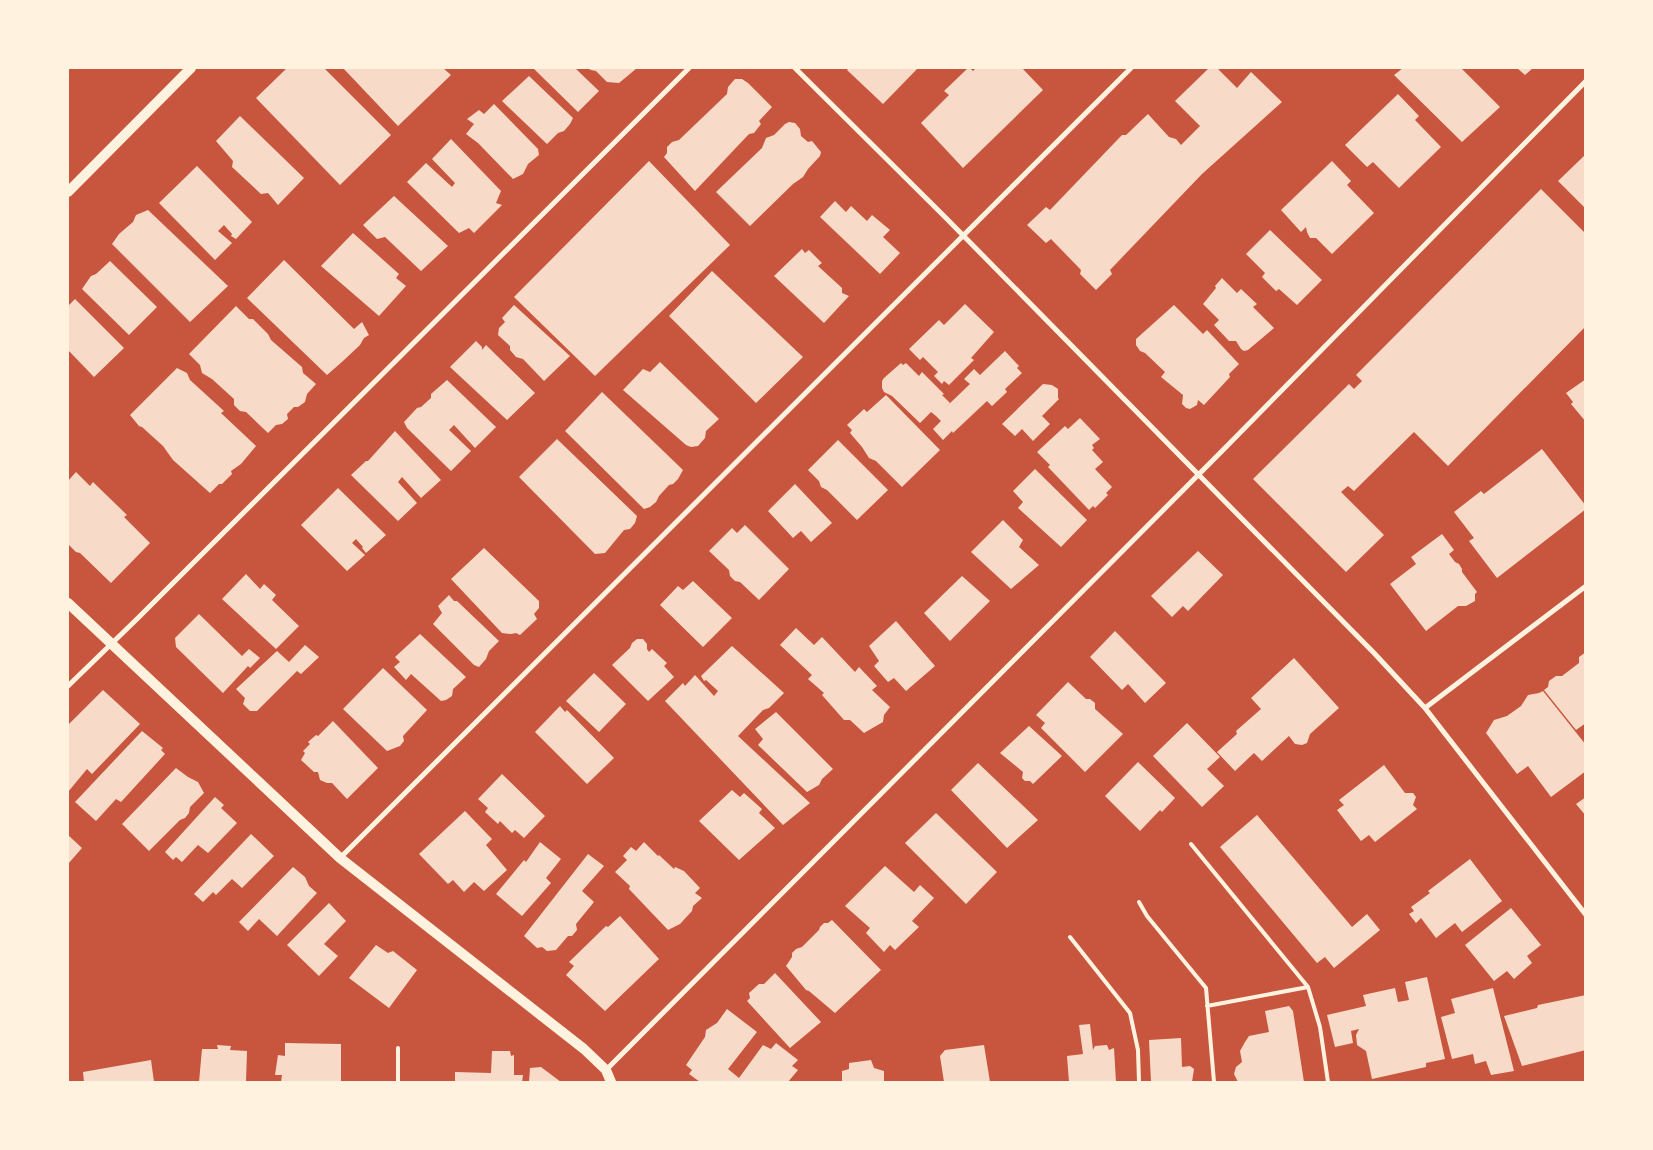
<svg xmlns="http://www.w3.org/2000/svg" width="1653" height="1150" viewBox="0 0 1653 1150" font-family="'Roboto Condensed',sans-serif">
<style>
.building{fill:#f7dbc8}
.lines{fill:none;stroke-linecap:round;stroke-linejoin:round}
.service{stroke:#fff3e0;stroke-width:4}
.minor{stroke:#fff3e0;stroke-width:5}
.secondary{stroke:#fff3e0;stroke-width:10}
</style>
<rect width="100%" height="100%" fill="#c8553d"/>
<path class="building" d="M287 68H324L391 135 340 185 256 98Z
M343 68H443L451 75 398 126Z
M533 68H575L599 91 578 112Z
M587 68H637L619 83 607 82 596 71 591 70Z
M849 68H918L883 104 847 70Z
M968 68H970L973 71 976 68H1022L1043 90 963 168 921 123 949 95 944 91Z
M1209 68H1217L1237 88 1251 72 1282 102 1202 174 1110 270 1112 274 1096 290 1080 274 1081 270 1051 239 1046 243 1027 225 1046 207 1050 210 1122 135H1126L1148 114 1169 137 1176 139 1181 145 1200 126 1175 101Z
M1403 68H1461L1500 107 1462 142 1394 75Z
M1517 68H1533L1525 75Z
M529 76 573 118 570 124 564 131 558 133 547 144 502 101Z
M735 79H742L748 83 772 107 759 121 761 124 754 133 749 134 695 191 664 157 667 153V147L672 142 679 140 727 94 728 87Z
M1398 94 1419 116 1415 120 1441 147 1399 188 1373 162 1367 167 1345 145Z
M494 104 538 149 539 155 528 164 523 174 513 179 478 143 466 134 474 124 467 119 479 110 484 114Z
M240 116 304 178 278 205 268 193 261 194 232 167 233 161 216 141Z
M789 122 795 123 800 129 801 136 808 142 812 141 821 152 820 156 808 169 803 177 793 184 750 226 716 192 762 148 766 138 774 135 785 124Z
M451 139 501 191 496 203 502 205 474 233 469 228 459 233 407 182 426 163 452 187 455 183 432 159Z
M1586 154V209L1558 181Z
M649 161 730 245 595 376 514 297Z
M1332 161 1351 181 1347 185 1374 213 1332 254 1316 238H1310L1307 232 1306 227 1301 232 1281 210Z
M197 166 252 222 236 239 231 236 232 234 224 225 218 231 232 243 215 260 159 203Z
M1541 189 1586 234V326L1448 466 1414 432 1354 491 1348 486 1341 492 1384 535 1346 572 1253 479 1349 384 1354 389 1362 381 1356 375Z
M394 196 448 246 421 271 385 237 377 239 363 225Z
M835 201 846 212 851 206 867 221 872 215 890 230 883 237 900 253 880 274 820 217Z
M148 210 228 286 190 322 112 244 119 234 133 222 136 215Z
M1270 230 1322 280 1297 305 1279 289 1276 291 1262 277 1265 273 1246 254Z
M353 233 399 274 396 278 406 286 379 316 321 266Z
M802 249 805 253 809 250 822 263 818 266 842 288V293L849 296 824 323 774 276Z
M284 260 354 329 362 322 369 335 364 338 360 345 343 361 327 375 247 298Z
M110 261 157 307 129 335 82 289 91 276 96 274Z
M712 271 803 357 756 403 669 316Z
M1222 278 1237 293 1241 289 1257 304 1253 307 1274 328 1248 350 1244 351 1241 349 1236 341H1229L1214 325 1219 320 1203 304 1216 288 1215 286Z
M75 299 124 348 94 377 68 350V306Z
M965 304 994 332 971 358 974 360 949 385 944 381 942 384 934 376 938 372 923 357 920 360 909 349 939 320 944 325Z
M514 305 570 356 544 381 523 359 516 357 510 350V346L498 335 499 328 505 322 502 318Z
M1174 305 1203 334 1207 330 1239 364 1229 374 1230 377 1204 405 1198 400 1197 405 1190 409 1186 408 1182 404 1183 395 1161 377 1165 372 1145 353 1140 351 1136 345V339Z
M236 306 249 319H253L268 334 271 340 302 367 303 373 316 384 307 394 305 402 298 407H294L287 414 288 419 282 424 276 425 268 433 246 412 240 411 234 405V399L212 379 202 373 200 365 189 354Z
M476 341 482 347V350L486 345 535 393 507 420 450 367Z
M1005 351 1019 366 1017 368 1022 373 1005 389 1007 392 992 406 987 401 953 433 952 431 943 440 933 429 941 421 936 416 931 412 920 423 892 396 884 392 882 388V381L884 378 901 363 903 365 906 363 919 376 922 372 944 394 942 395 950 403 946 407 970 384 964 379 974 369 980 375Z
M660 362 719 419 706 431 705 438 698 446 691 447 686 445 623 390 643 369 650 372Z
M177 368 187 373 190 380 224 411 221 413 256 446 241 464 231 471 232 474 222 484H219L210 493 173 460 163 446 142 427 139 426 130 415Z
M1586 379V422L1571 404 1573 402 1566 393Z
M447 380 496 427 475 448 454 425 449 430 471 451 451 471 407 428 404 422 417 408 421 407 431 398V394Z
M1043 384 1052 385 1058 389V398L1059 399 1042 416 1050 424 1033 441 1022 429 1015 436 1002 424Z
M602 392 683 470 678 479 673 484 669 485 659 496 656 502 650 507 644 509 565 431Z
M886 395 940 450 902 487 876 461 869 458 862 447 850 433 852 430 847 425 864 409 867 412Z
M1080 418 1100 439 1092 445 1094 448 1092 450 1103 462 1095 469 1112 487 1106 493 1108 495 1095 508 1093 506 1089 510 1048 467 1050 465 1037 452 1065 426 1068 429Z
M395 431 441 480 421 498 402 477 398 482 417 503 398 521 351 475 366 461H368Z
M557 439 637 516 635 523 630 529 624 530 605 553 595 554 519 477Z
M838 440 888 490 857 520 827 490 821 487 819 481 808 470Z
M1542 449 1586 506V509L1497 578 1469 541 1474 538 1454 512 1481 491 1484 494Z
M1035 469 1087 520 1061 547 1018 508 1023 502 1013 491Z
M76 472 90 486 93 482 127 515 124 517 150 543 111 583 80 553 76 552 69 545 68 540V481Z
M795 484 832 523 811 542 801 531 793 538 768 511Z
M338 488 386 535 366 553 362 548 363 547 356 539 352 543 365 555 347 571 301 525Z
M1003 520 1023 540 1019 547 1039 565 1011 589 971 552Z
M745 525 789 569 759 600 740 582 735 581 730 576 729 570 709 551 732 528 737 533Z
M1442 534 1454 550 1449 554 1455 562 1459 564 1462 569V572L1477 592 1475 594V601L1466 606H1458L1426 631 1390 584 1416 564 1411 557Z
M484 548 539 601V608L534 614 537 619 520 635 516 633 511 634 502 633 451 579Z
M1198 551 1223 575 1188 611 1183 606 1172 617 1151 596Z
M246 574 260 589 264 584 276 595 272 600 299 626 276 649 222 599Z
M962 576 990 601 950 641 924 613Z
M693 581 732 618 703 647 660 605 678 586 683 590Z
M449 595 454 601H457L499 641 489 651 486 659 479 667 474 665 433 624 442 613 438 606Z
M199 614 242 656 249 649 260 658 250 668 248 666 223 693 176 647 175 638Z
M896 621 935 666 906 691 894 678 888 682 874 666 879 661 869 646Z
M796 628 814 645 822 637 855 672 859 667 877 686 872 690 890 707 884 715 883 722 864 733 850 720H844L822 695 824 693 808 679 812 675 780 645Z
M1115 631 1166 683 1145 703 1128 684 1122 690 1090 657Z
M420 634 466 677 453 689 452 696 446 700 441 701 411 674 406 680 394 667 400 662 395 657Z
M637 639H643L647 644V649L649 652 652 649 667 663 664 666 674 677 648 701 612 665 630 648 632 643Z
M305 645 319 657 301 674 297 671 257 711H250L243 704 245 698 236 689 277 651 289 662Z
M732 646 784 693 769 708 763 710 738 736 810 803 783 825 665 701 683 683 685 686 695 675 714 696 718 691 706 680 704 681 701 676Z
M1586 652V723L1576 730 1544 690 1548 687 1549 681 1556 676H1562L1579 663V657Z
M1294 658 1339 708 1310 734 1307 743 1302 745 1295 744 1289 736 1262 761 1254 753 1235 771 1217 752 1237 734 1236 731 1261 709 1251 698Z
M383 668 427 710 403 736 404 741 400 746 387 751 343 709Z
M594 673 626 704 599 732 566 701Z
M1068 682 1086 699H1090L1095 703V709L1123 734 1085 772 1041 728 1045 723 1036 715Z
M103 690 140 724 92 774 87 769 68 792V725Z
M1543 691 1586 745V771L1551 797 1528 766 1517 774 1486 733 1494 720 1507 716 1521 706 1528 695 1539 693Z
M560 706 565 712 567 710 614 758 587 784 535 732Z
M776 712 833 769 822 779 819 785 807 792 758 745 763 739 755 729Z
M333 721 378 768 347 799 332 783H327L320 780 318 772H314L301 760 305 753 303 751 310 744 308 742 316 735 318 736Z
M1187 723 1220 757 1207 769 1224 786 1202 807 1153 756Z
M1029 726 1062 756 1033 784 1030 781H1025L1022 778 1023 772 1000 753Z
M142 731 163 748 161 750 165 754 121 802 116 799 96 821 75 802Z
M1138 762 1175 798 1162 812 1160 810 1140 831 1105 796Z
M978 763 1038 820 1007 848 951 790Z
M1384 765 1405 793H1413L1416 797 1413 805 1417 809 1375 842 1369 835 1361 841 1337 810 1344 805 1339 800Z
M176 768 188 777 198 782 204 793 190 807 189 813 185 818 180 820 149 851 122 824Z
M502 774 545 816 524 838 515 830 512 833 500 821 498 824 485 812 488 808 478 799Z
M732 790 740 797 744 793 762 809 759 813 775 828 739 860 699 821Z
M215 797 224 805 221 808 237 823 208 853 198 845 182 862 176 857 173 860 165 852Z
M1586 797V816L1576 804Z
M465 811 492 839 486 845 507 870 484 891 474 882 464 892 453 880 448 884 419 854Z
M936 813 997 872 966 904 905 843Z
M1257 815 1352 927 1367 914 1380 930 1334 968 1325 957 1317 963 1220 847Z
M251 834 274 856 242 888 232 879 216 895 213 892 203 902 194 894Z
M68 835 82 848 68 864Z
M540 842 561 859 546 878 551 883 522 916 496 894 524 860 526 862Z
M644 842 658 856 659 855 674 869 675 867 684 871 700 888 695 893 702 898 693 906 692 911 680 924 668 930 629 889 630 886 615 872 627 860 623 856 631 847 636 851Z
M588 854 604 866 582 891 594 902 576 924 577 930 572 936H568L556 950 547 951 542 947 537 948 524 936Z
M1470 859 1502 901 1462 932 1455 923 1436 938 1421 918 1416 923 1409 914 1414 911 1411 907 1430 893 1428 891Z
M885 866 914 892 920 885 934 898 912 921 919 927 895 950 890 945 884 952 866 933 870 928 845 906Z
M293 867 305 877 309 886 317 893 277 936 259 919 248 931 239 922Z
M329 903 346 921 324 944 338 956 319 976 287 945Z
M1511 908 1541 945 1527 956 1532 963 1514 979 1507 971 1494 981 1465 945Z
M620 916 659 959 605 1011 566 975 574 966 569 962 606 926 608 927Z
M832 920 881 970 835 1013 809 991 806 990 786 966 792 957V953L796 949 802 947 819 930 820 927 824 923H828Z
M376 945 388 953 393 951 417 970 389 1008 349 978Z
M775 973 821 1022 790 1048 747 1001 750 998 749 993 759 984H764Z
M1427 977 1445 1059 1426 1063V1067L1372 1079 1366 1051 1357 1045 1356 1035 1359 1029 1351 1031 1353 1043 1335 1047 1327 1015 1366 1006 1363 995 1395 988 1398 1002 1409 1000 1405 982Z
M1493 988 1514 1071 1491 1075 1486 1061 1475 1064 1473 1054 1452 1059 1441 1017 1455 1013 1451 999Z
M1586 995V1050L1522 1066 1504 1016 1537 1008 1538 1005Z
M1289 1006 1293 1011 1304 1082H1238L1234 1074 1236 1067 1242 1062 1240 1051 1245 1042 1249 1036 1269 1032 1265 1011Z
M727 1009 757 1032 728 1069 739 1078 763 1045 771 1049 776 1043 798 1060 792 1066 798 1070 788 1082H700L689 1074 692 1070 686 1065 705 1037 706 1030 717 1023Z
M1090 1024 1093 1050 1095 1046 1107 1045 1109 1050 1114 1048 1116 1082H1069L1067 1056 1083 1054 1079 1025Z
M1181 1038 1182 1067 1190 1066 1194 1069 1192 1082H1151L1149 1040Z
M285 1043 341 1044V1082H281L282 1075H275L278 1055 285 1056Z
M217 1045 231 1046 230 1050 247 1051 246 1082H199L202 1049H218Z
M984 1045 990 1082H944L940 1056 945 1050Z
M492 1051H510L511 1056 514 1055V1075H523L522 1082H455V1072L491 1073Z
M151 1060 154 1082H84L83 1072Z
M871 1060 874 1068 884 1071V1082H842V1071L849 1069V1063Z
M541 1067 561 1082H529L530 1068Z"/>
<g class="lines">
<path class="service" d="M1191 844 1308 987 1320 1027 1328 1082
M1139 902 1147 916 1206 988 1214 1082
M1070 937 1130 1013 1138 1050 1139 1082
M1207 1006 1308 987
M398 1082V1048"/>
<path class="minor" d="M795 68 944 216 1374 653 1425 708 1586 915
M68 686 138 618 689 68
M1425 708 1586 586
M340 858 1131 68
M606 1070 1225 448 1586 81"/>
<path class="secondary" d="M68 192 191 68
M68 603 340 858 584 1049 606 1070 611 1082"/>
</g>
<rect width="1653" height="1150" fill="none" stroke="#fff3e0" stroke-width="138"/>
</svg>
